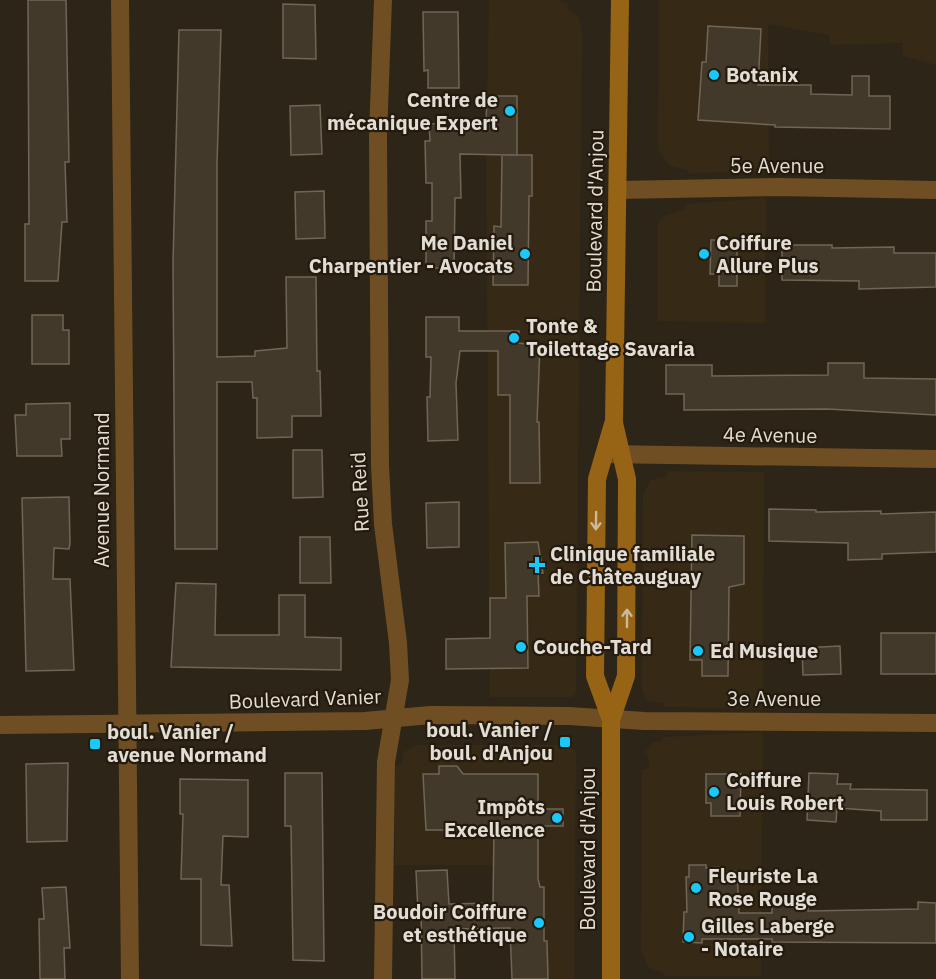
<svg xmlns="http://www.w3.org/2000/svg" width="936" height="979" viewBox="0 0 936 979" font-family="'IBM Plex Sans',sans-serif">
<style>
.built{fill:#362a16}
.building{fill:#43392b;stroke:#706656;stroke-width:1.5}
.lines{fill:none;stroke-linecap:round;stroke-linejoin:round}
.street{stroke:#6f4e24;stroke-width:18}
.secondary{stroke:#976315;stroke-width:18}
.oneway{stroke:#ccb99b}
.poi-dot{fill:#17cafb;stroke:#241b0e;stroke-width:2}
.labels{text-anchor:middle;stroke-width:4.5;stroke-linejoin:round;paint-order:stroke}
.poi-label{font-size:20px;font-weight:bold;fill:#e3ded5;stroke:#241b0e;text-anchor:start}
.street-label{font-size:20px;fill:#e3ded5;stroke:#241b0e}
</style>
<rect width="100%" height="100%" fill="#2d2517"/>
<path class="built" d="M489 0H556L568 4 567 9 578 16 582 29 576 693 572 697H490L486 154Z
M659 0H936V65L903 56V43L831 45 829 35 768 24 769 172 689 173 688 170 669 166 658 149Z
M766 198 765 323 658 321V225L662 217 683 210 686 204Z
M667 471 764 472 763 709 664 707V702H651L646 699 642 691 643 495 650 480 667 476Z
M763 732 761 976H664L663 972 649 968 641 951 642 770 649 768 648 754 644 753 654 742 662 741 663 737Z
M416 745H570L573 749 576 754 574 979H512L510 879 493 865H395V766L401 765 404 752Z"/>
<path class="building" d="M28 0H66L69 162H65L67 222H62L58 281H25V224H29Z
M283 4 315 5 316 59 283 58Z
M423 12H458L459 88H428V70L424 71Z
M708 26 761 29 758 85H811V94L852 95V76H869V96H890V129L775 127V125L698 120 702 62H706Z
M179 30H221L217 164V357L255 356V351L287 348 286 277H316L317 371H320L321 416H292V437L257 438V398H253L252 382H217V549H175L173 262Z
M487 96H517V155L460 154 461 198H455L454 268H426V221H432V183H426L425 141H430L429 124 486 122Z
M320 105 322 154 291 155 290 106Z
M502 155H532V196H529L528 285H493L494 226 501 227Z
M324 191 325 238 296 239 295 192Z
M711 240H737V286H719V274H710Z
M782 245H832V248L894 247V253H936V287L859 289V281L782 280Z
M32 315H63V330H69V364H32Z
M426 317H459V331H519V343L540 346 537 422H539L540 483H510V395H498V351H460L456 383 458 440 428 441 427 397H430L431 357H426Z
M828 363H864V378L936 379V415L827 409 684 410V394H666V365H712V376L828 375Z
M70 403V439H61L62 456H17L15 415H26V404Z
M293 450H322L323 497 293 498Z
M69 497 70 544 69 549 54 548 53 579H70L74 670 26 671 22 498Z
M459 502V547L427 548 426 503Z
M769 509 816 510V512L881 511V514L936 512V552L882 554V559L848 560V543L769 541Z
M692 535 744 536V584L729 587 728 676H702V660H690Z
M300 537H330L331 583H300Z
M538 542 543 573H538L539 596H527L528 668 446 669V639L490 638V598H506L505 543Z
M176 583 216 584 215 635H279V595H305V637L341 638V670L171 667Z
M881 633H936V674H881Z
M840 646 841 674 803 675 802 648Z
M68 763 67 841 27 842 26 764Z
M439 766H457L463 774H538V809H563V826H538V879L540 887H544V941H547L548 979H512L510 928 454 929 455 979H422L421 911 418 912 416 871 447 870 449 904 493 903 494 830H426L423 774H439Z
M285 773H322L324 961 293 960 291 826H285Z
M809 773 838 774 837 784H851L850 789 927 790V820H881V811L837 808 836 822 807 820Z
M706 774H741L740 816H711V803H706Z
M180 779 248 780V837L223 836 221 885H229L232 946 201 945V879H181L183 814H180Z
M689 865H706V868L723 867V872L737 871 739 913H772V901L808 902V911L918 909V902L936 903V943L772 942V939H702V943L683 942 684 912H687L686 877H689Z
M66 887 70 948H64L65 979H40L39 919H44L42 888Z"/>
<g class="lines">
<path class="street" d="M120 0 130 979
M383 0 378 135 380 465 383 524 398 643 400 680 386 762 383 979
M618 190 779 187 936 190
M606 454 936 459
M0 725 365 721 430 715 569 716 644 721 936 723"/>
<path class="secondary" d="M611 720 595 676 597 479 613 424
M611 979V720L626 676 627 479 614 423 620 0"/>
</g>
<defs><path id="oneway-shaft" d="M-6 0H5M1.5-3L5.5 0L1.5 3" fill="none" stroke-width="1.6" stroke-linecap="round" stroke-linejoin="round" transform="scale(1.5)"/></defs>
<g class="oneway">
<use href="#oneway-shaft" transform="translate(596 521) rotate(91)"/>
<use href="#oneway-shaft" transform="translate(627 618) rotate(-90)"/>
</g>
<g class="poi-dot">
<circle cx="714" cy="75" r="6"/>
<circle cx="510" cy="111" r="6"/>
<circle cx="525" cy="254" r="6"/>
<circle cx="704" cy="254" r="6"/>
<circle cx="514" cy="338" r="6"/>
<path d="M534 556h6v6h6v6h-6v6h-6v-6h-6v-6h6z"/>
<circle cx="521" cy="647" r="6"/>
<circle cx="698" cy="651" r="6"/>
<rect x="559" y="736" width="12" height="12" rx="3"/>
<rect x="89" y="738" width="12" height="12" rx="3"/>
<circle cx="714" cy="792" r="6"/>
<circle cx="557" cy="818" r="6"/>
<circle cx="696" cy="888" r="6"/>
<circle cx="539" cy="923" r="6"/>
<circle cx="689" cy="937" r="6"/>
</g>
<g class="labels">
<g class="poi-label">
<text x="726" y="82">Botanix</text>
<text x="498" y="107" text-anchor="end">Centre de<tspan x="498" dy="23">mécanique Expert</tspan></text>
<text x="513" y="250" text-anchor="end">Me Daniel<tspan x="513" dy="23">Charpentier - Avocats</tspan></text>
<text x="716" y="250">Coiffure<tspan x="716" dy="23">Allure Plus</tspan></text>
<text x="526" y="333">Tonte &amp;<tspan x="526" dy="23">Toilettage Savaria</tspan></text>
<text x="550" y="561">Clinique familiale<tspan x="550" dy="23">de Châteauguay</tspan></text>
<text x="533" y="654">Couche-Tard</text>
<text x="710" y="658">Ed Musique</text>
<text x="553" y="737" text-anchor="end">boul. Vanier /<tspan x="553" dy="23">boul. d'Anjou</tspan></text>
<text x="107" y="739">boul. Vanier /<tspan x="107" dy="23">avenue Normand</tspan></text>
<text x="726" y="787">Coiffure<tspan x="726" dy="23">Louis Robert</tspan></text>
<text x="545" y="814" text-anchor="end">Impôts<tspan x="545" dy="23">Excellence</tspan></text>
<text x="708" y="883">Fleuriste La<tspan x="708" dy="23">Rose Rouge</tspan></text>
<text x="527" y="919" text-anchor="end">Boudoir Coiffure<tspan x="527" dy="23">et esthétique</tspan></text>
<text x="701" y="933">Gilles Laberge<tspan x="701" dy="23">- Notaire</tspan></text>
</g>
<g class="street-label">
<text x="777" y="173">5e Avenue</text>
<text transform="translate(595 211) rotate(-89)" y="7">Boulevard d'Anjou</text>
<text transform="translate(770 435) rotate(1)" y="7">4e Avenue</text>
<text transform="translate(102 490) rotate(-90)" y="7">Avenue Normand</text>
<text transform="translate(360 492) rotate(-93)" y="7">Rue Reid</text>
<text transform="translate(305 699) rotate(-2)" y="7">Boulevard Vanier</text>
<text x="774" y="706">3e Avenue</text>
<text transform="translate(588 849) rotate(-90)" y="7">Boulevard d'Anjou</text>
</g>
</g>
</svg>
